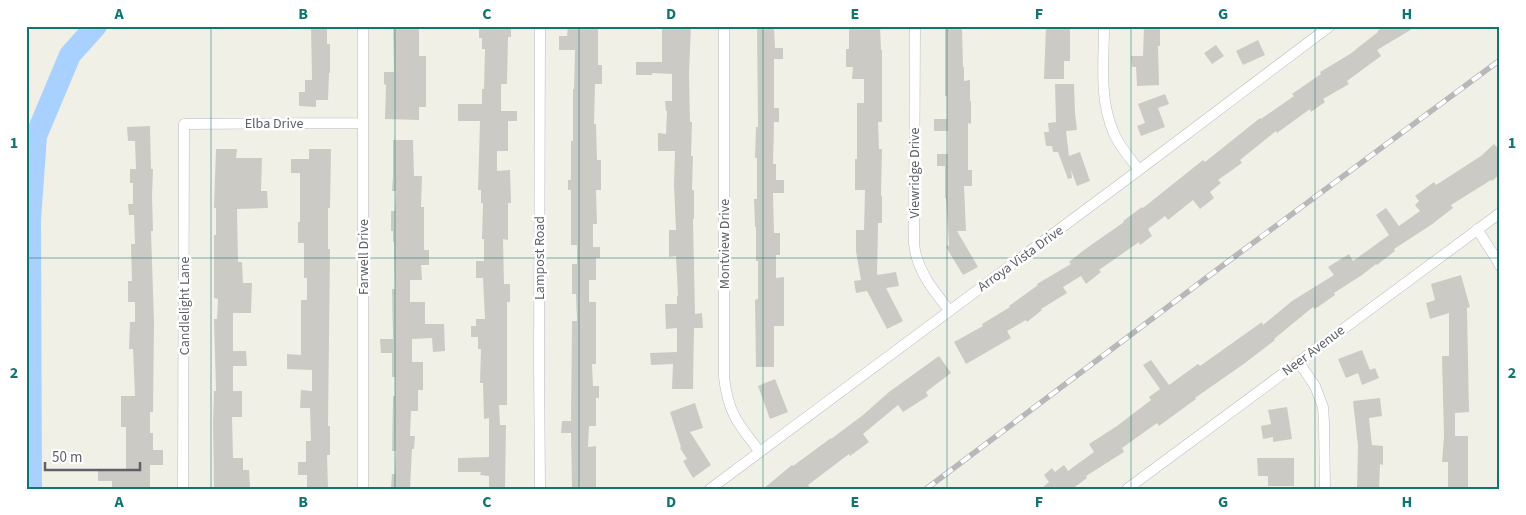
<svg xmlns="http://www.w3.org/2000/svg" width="1526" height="515" viewBox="0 0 1526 515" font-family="'Source Sans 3',sans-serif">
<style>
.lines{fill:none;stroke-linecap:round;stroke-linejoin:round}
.river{stroke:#a9d1ff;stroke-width:22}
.building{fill:#cccac4}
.minor-casing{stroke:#b9bbc1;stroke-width:11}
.minor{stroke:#fff;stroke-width:10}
.rail-casing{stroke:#b7b8b9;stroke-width:5.5}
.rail{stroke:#fff;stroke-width:4;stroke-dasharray:11;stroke-linecap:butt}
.grid{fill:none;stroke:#0f766e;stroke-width:1;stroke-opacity:0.55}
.labels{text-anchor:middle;stroke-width:5;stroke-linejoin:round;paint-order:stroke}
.street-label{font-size:14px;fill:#5e6168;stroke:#fff}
.neatline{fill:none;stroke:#0f766e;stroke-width:2}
.grid-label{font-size:16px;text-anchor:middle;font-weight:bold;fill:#0f766e}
</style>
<rect width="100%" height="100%" fill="#f1f0e7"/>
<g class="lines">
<path class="river" d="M31 489 30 220 36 136 70 55 96 26"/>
</g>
<path class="building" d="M311 26H327V44H330V73H329L328 100H316V107L299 106V92H305V80H312Z
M393 26H419V56H426V107H419V120L385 119 386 85 384 84V72H394Z
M479 26H511V37H508L507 84H501V111H517V121H508V151H497V171L510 170 511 203H508V240L503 239 504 284H510V302H507V405H499L500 425H506L505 489H489V476L480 475 481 472H458V458L489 457V418L484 419 483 383H480L481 349H478V337H471V326H476V319H485L483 278H476V261H484V239H482L483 203H481V190H478L480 121H458V104H482V89H484L485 49H482V38H479Z
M574 26H598V65H602V84H595L594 124H596L597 160H601V190H596L597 224H593V247H600V258H596V280H589V302H596V364H592L593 386H599V398H596V426H589L588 447 596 446V489H572L571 433H561L562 421H571L572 321H577L576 294H572V264H577V245H571V190H568V180H571V141H573V89H574L575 50H559V36H567L568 27Z
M662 26H691L689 74 690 122H692L691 156H693L692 190H694V219H693L695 314 702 313 703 328H694L693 389H672L673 364 651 365 650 353 677 352V328L666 329 665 304H677V296H678L676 256 669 257V230H676L674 185 675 151H658V133L666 134 667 111H666L665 101H672V74L652 73V75H636V62H662Z
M757 26H774L775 48H783V59H774V108H779V122H774L773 164H776V180H784V193H773L774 233H780V255H776V278L784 277V326H774V367H756L755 300 758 299V261H756V227H755L754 199H757V158H755L756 127H758Z
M849 26H880L881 50H882V122H878L879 149H882L881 196H882V223H878L877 275 896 272 899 286 886 288 903 321 887 329 867 291 856 293 854 281 861 280 856 251V230H864L865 190H855V159H857V103H864V79H852L853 67H846V49H849Z
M1046 26H1070V61H1064V79H1044Z
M1144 26H1160V46H1158L1159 85 1137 86 1136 67H1132L1131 56H1143Z
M1385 26H1417L1377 50 1381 56 1347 81 1349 84 1323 99 1325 102 1311 112 1310 109 1277 133 1276 131 1240 160 1242 163 1218 180 1221 183 1210 192 1214 198 1200 209 1193 200 1168 220 1165 216 1148 229 1152 236 1140 245 1139 242 1099 270 1101 272 1086 284 1081 276 1063 287 1067 293 1041 309 1042 310 1027 322 1026 320 1007 331 1011 338 966 364 954 342 983 326 982 324 1010 307 1009 306 1038 285 1037 284 1071 264 1069 262 1084 250 1124 222 1123 221 1142 207 1143 208 1203 160 1205 162 1260 118 1261 119 1294 96 1292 94 1321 74 1320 72 1350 54 1378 32 1377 31Z
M945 28H962L963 67H964V81L970 80V101H971V124L968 123V170H972V186H964L966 231H957L978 267 963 275 946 247 949 245 946 198H945V166H937V154H948V131H934V119H947V96H945Z
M1258 40 1265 55 1243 65 1236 51Z
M1216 45 1224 56 1212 64 1204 53Z
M1055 84H1074L1075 113 1077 130 1066 131 1069 156 1080 152 1090 181 1077 186 1071 170 1072 178 1068 179 1058 152H1053L1052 146H1046L1044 132H1049L1048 123 1056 122Z
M1165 94 1169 104 1158 108 1165 127 1141 136 1137 126 1145 123 1138 104Z
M150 126 151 169H153L152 196 153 231H151L154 322 153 412H150V433H153V450H163V465H150V489H112V481H98V470H126V427H121V396H135L133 349H129L130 322H135V302H128V281H132L131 244H135L134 215H129L128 204H133V183H130V169H136L135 141H128L127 127Z
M393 140H413L414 176H422L421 207H424V250H429V265H421L422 280H410V302H425V324H444L445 351 433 352 432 338 412 339V362H423V390H418V411H411L410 436H415L414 449H412L410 489H391L392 474H395L396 451H392L393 396H395V377H392V353H381L380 339H393L392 289H395L394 242H393V231H391V211H395L396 191H392L393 176Z
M1494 144 1500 151V174L1492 181 1491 180 1451 205 1453 208 1431 225 1394 249 1395 251 1377 265 1376 264 1362 275 1334 293 1335 295 1315 309 1313 307 1274 339 1275 340 1245 363 1195 398 1196 399 1159 426 1157 423 1122 448 1124 452 1086 476 1087 478 1072 489H1041L1049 482 1044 475 1052 468 1055 472 1064 465 1068 471 1094 452 1089 444 1117 426 1151 400 1149 397 1160 389 1143 365 1151 360 1169 385 1198 364 1200 366 1262 322 1263 325 1292 301 1334 275 1328 267 1349 254 1353 261 1389 235 1376 215 1386 208 1399 226 1420 211 1415 205 1419 201 1415 196 1434 182 1436 185 1481 156Z
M216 149H237L236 158H262L261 191H267L268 208 237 209 238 262H242L243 283H252L251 313H233V351H246L247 366H233V391H242V417H232L233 458H243V470H249L250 487 214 488 213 423 214 391H216L214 319H217L218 299 214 298V235H216V208H214Z
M309 149H331L330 208H328V249H330L328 426H330V455H327L328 489H307V475H298V462H306V441H311L310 408H300L301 390 312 391V370L287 369V354L301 355V300H307V278H304V243H298V222H300V173H291V159H309Z
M1461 275 1470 307 1467 308 1469 412 1455 413V436H1468V489H1448V462H1442L1444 436 1442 356H1449V313L1430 319 1426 303 1435 300 1431 284Z
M1362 350 1370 370 1375 368 1379 378 1362 385 1358 373 1346 378 1338 359Z
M939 356 951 373 926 392 928 396 903 412 898 405 863 434 869 442 850 456 849 454 808 485 811 489H763L792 465 793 466 831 438V439L863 415 889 392Z
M775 379 788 412 770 419 758 386Z
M1380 398 1382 416 1369 418 1372 445 1383 446V465L1380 464 1379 489H1357L1358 446 1353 401Z
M695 403 703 428 690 432 711 465 693 478 683 461 687 459 680 448 681 447 670 412Z
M1287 407 1292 439 1273 442V437L1263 439 1261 426 1271 424 1268 410Z
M1257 458H1294V486H1268V476H1258Z"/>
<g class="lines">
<g class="minor-casing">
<path id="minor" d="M363 26V489
M724 26V377C728 413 738 424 760 452
M915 26 914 244C917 271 933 290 949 310
M1104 26C1104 61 1099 98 1113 131 1118 145 1130 158 1139 170
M1477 229 1497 260 1500 266
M1298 361 1315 386 1323 407 1324 422 1325 489
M183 489 184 124 363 123
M540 489 539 361 540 26
M710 489 1139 170 1330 26
M1127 489 1500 213"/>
</g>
<use href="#minor" class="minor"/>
<g class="rail-casing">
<path id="rail" d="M926 489 1234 257 1500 60"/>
</g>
<use href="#rail" class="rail"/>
</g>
<path class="grid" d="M211 26V489M395 26V489M579 26V489M763 26V489M947 26V489M1131 26V489M1315 26V489M26 258H1500"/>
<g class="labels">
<g class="street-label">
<text x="274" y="128">Elba Drive</text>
<text transform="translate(914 173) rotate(-90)" y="5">Viewridge Drive</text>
<text transform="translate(724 244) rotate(-90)" y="5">Montview Drive</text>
<text transform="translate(363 257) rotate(-90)" y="5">Farwell Drive</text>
<text transform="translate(539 258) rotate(-90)" y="5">Lampost Road</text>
<text transform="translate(1020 258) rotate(-36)" y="5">Arroya Vista Drive</text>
<text transform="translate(184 306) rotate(-90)" y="5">Candlelight Lane</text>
<text transform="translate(1313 350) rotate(-37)" y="5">Neer Avenue</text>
</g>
</g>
<rect width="1526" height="515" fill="none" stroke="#ffffff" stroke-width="55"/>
<path d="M45 462v8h95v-8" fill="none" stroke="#5e6168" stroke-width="2.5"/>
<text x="52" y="462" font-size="15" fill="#5e6168" stroke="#ffffff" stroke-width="4" paint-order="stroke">50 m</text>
<rect x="28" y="28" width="1470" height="460" class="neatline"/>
<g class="grid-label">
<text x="119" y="19">A</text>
<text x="303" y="19">B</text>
<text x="487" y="19">C</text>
<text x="671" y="19">D</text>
<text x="855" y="19">E</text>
<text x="1039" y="19">F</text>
<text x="1223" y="19">G</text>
<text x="1407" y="19">H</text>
<text x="14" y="148">1</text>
<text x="1512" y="148">1</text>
<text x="14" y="378">2</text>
<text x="1512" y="378">2</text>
<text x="119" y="507">A</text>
<text x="303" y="507">B</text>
<text x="487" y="507">C</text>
<text x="671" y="507">D</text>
<text x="855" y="507">E</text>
<text x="1039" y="507">F</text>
<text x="1223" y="507">G</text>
<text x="1407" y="507">H</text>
</g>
</svg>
